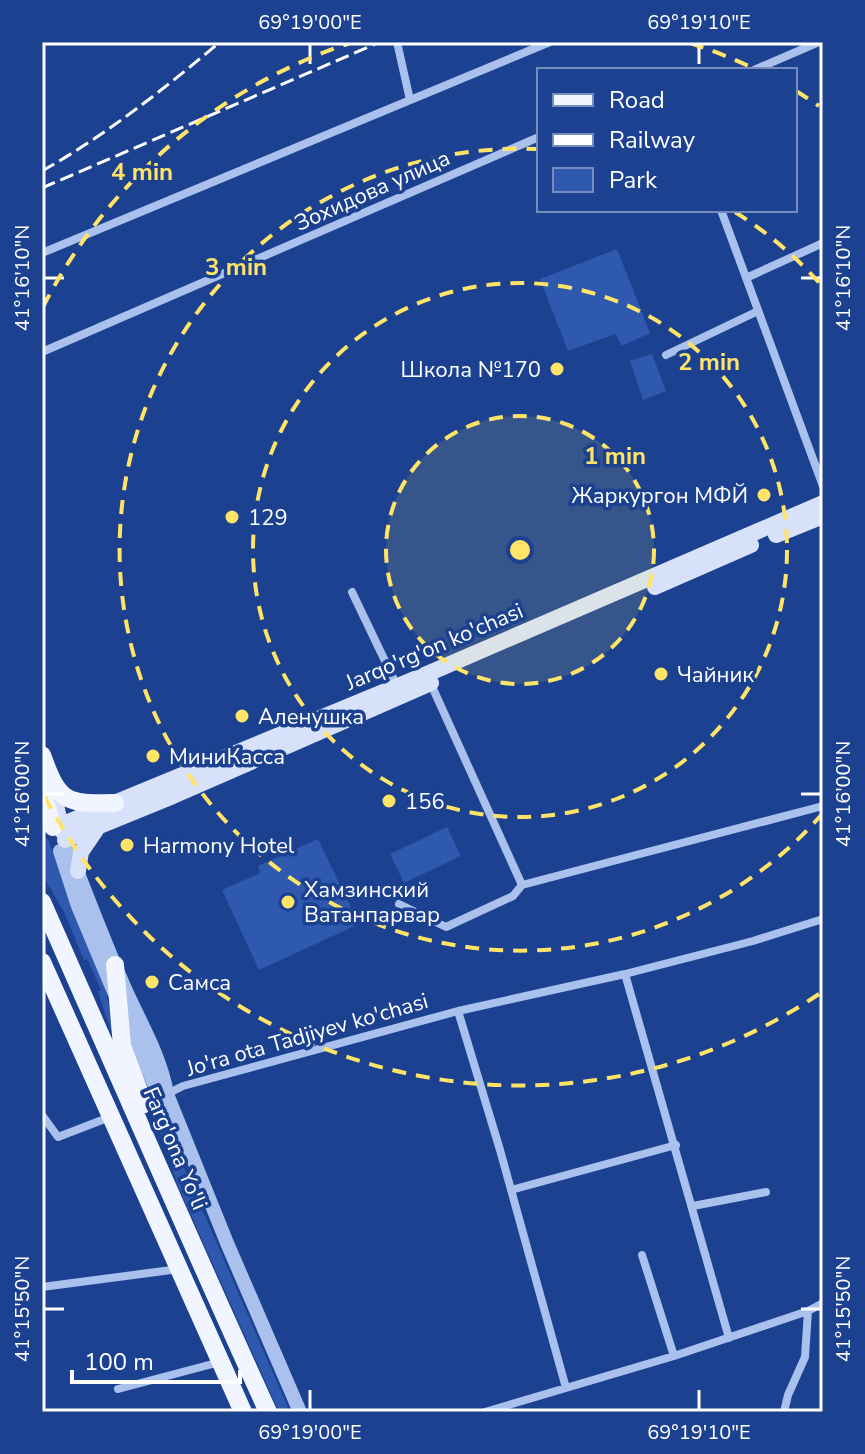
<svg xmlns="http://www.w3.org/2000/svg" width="865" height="1454" viewBox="0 0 865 1454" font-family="'Nunito Sans',sans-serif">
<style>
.green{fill:#2e59ae}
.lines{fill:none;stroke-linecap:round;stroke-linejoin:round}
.minor{stroke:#aac1ee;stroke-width:8}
.tertiary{stroke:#aac1ee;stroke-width:14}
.secondary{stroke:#d7e2fa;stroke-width:16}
.primary{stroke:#f1f5ff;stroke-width:18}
.rail{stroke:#fff;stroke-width:3;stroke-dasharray:14 6;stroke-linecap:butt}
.ticks{fill:none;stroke:#fff;stroke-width:3}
.ring{fill:none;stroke:#ffe467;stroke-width:4;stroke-dasharray:14 10}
.poi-dot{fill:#ffe467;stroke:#1b4190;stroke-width:3}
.labels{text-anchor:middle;stroke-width:7;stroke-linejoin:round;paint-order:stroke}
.street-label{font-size:22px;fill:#fff;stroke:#1b4190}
.poi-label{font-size:22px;fill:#fff;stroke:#1b4190;text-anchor:start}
.centre{fill:#ffe467;stroke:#1b4190;stroke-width:4}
.ring-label{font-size:24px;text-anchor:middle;font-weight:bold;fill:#ffe467;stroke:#1b4190;stroke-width:7;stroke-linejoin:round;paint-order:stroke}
.neatline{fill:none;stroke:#fff;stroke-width:3}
.ticks-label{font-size:20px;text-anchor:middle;fill:#fff}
</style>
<rect width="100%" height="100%" fill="#1b4190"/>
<path class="green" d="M617 249 650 333 622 346 615 334 568 351 540 279Z
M652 354 666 391 643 400 630 361Z
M447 827 461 856 404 883 390 854Z
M42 838 48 839 73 908 104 983 120 1058 98 992 101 990 87 959 84 960 64 912 42 874Z
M318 839 359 924 259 970 222 890 260 873 258 866Z
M124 1029 290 1412H279L178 1186 154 1115 129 1054Z"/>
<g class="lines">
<path class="minor" d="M397 42 410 100
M754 70 819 42
M721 210 823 486
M42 253 550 42
M746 278 823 243
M42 352 539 137
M666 355 758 311
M352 592 397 686
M430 682 522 885
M399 904 446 927 513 896 522 885 823 806
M625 974 729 1338
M458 1011 500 1150 566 1388
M167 1094 183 1086 458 1011 625 974 753 941 823 919
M42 1115 58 1137 110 1117
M511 1190 676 1145
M693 1206 766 1192
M642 1255 674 1356
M42 1287 179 1269
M118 1389 220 1362
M485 1412 674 1356 808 1311 823 1303
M784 1412 788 1395 805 1357 808 1311"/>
<path class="tertiary" d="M65 840C84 888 102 937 123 984 138 1019 161 1056 167 1094L227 1243 300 1412
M60 851 78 906 114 992
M123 1011 155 1086 167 1094"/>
<path class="secondary" d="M776 535 823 516
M655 587 751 545
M50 779 62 831
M61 825 427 674 823 503
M65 840 173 796 431 683
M78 871 81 852 96 830"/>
<path class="primary" d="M42 755C59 803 66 804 115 803
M42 793 53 827
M42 902C117 1072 191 1243 268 1412
M42 962 243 1412
M115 965 122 1046 144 1104"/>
<path class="rail" d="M42 171C106 135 164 89 220 42
M42 188 380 42"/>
</g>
<path class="ticks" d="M310 44V64M699 44V64M44 278H64M801 278H821M44 794H64M801 794H821M44 1309H64M801 1309H821M310 1390V1410M699 1390V1410"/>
<circle cx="520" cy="550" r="134" fill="#ffe467" fill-opacity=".12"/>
<g class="ring">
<circle cx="520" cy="550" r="134"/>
<circle cx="520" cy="550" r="267"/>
<path d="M823 813A401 401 0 1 1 537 149M735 212A401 401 0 0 1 823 287"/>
<path d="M819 994A535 535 0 0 1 43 793M43 307A535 535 0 0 1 350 43M690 43A535 535 0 0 1 755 69M796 91A535 535 0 0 1 819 106"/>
</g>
<g class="poi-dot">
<circle cx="557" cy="369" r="8"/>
<circle cx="764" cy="495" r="8"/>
<circle cx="232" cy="517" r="8"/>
<circle cx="661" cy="674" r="8"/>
<circle cx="242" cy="716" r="8"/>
<circle cx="153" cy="756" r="8"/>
<circle cx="389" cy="801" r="8"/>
<circle cx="127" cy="845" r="8"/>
<circle cx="288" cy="902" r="8"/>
<circle cx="152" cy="982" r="8"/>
</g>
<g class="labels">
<g class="street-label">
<text transform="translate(372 190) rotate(-24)" y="8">Зохидова улица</text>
<text transform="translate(434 646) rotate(-23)" y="8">Jarqo'rg'on ko'chasi</text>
<text transform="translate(307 1034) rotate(-16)" y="8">Jo'ra ota Tadjiyev ko'chasi</text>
<text transform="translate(176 1148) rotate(67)" y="8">Farg'ona Yo'li</text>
</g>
<g class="poi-label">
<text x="541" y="377" text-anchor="end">Школа №170</text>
<text x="748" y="503" text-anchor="end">Жаркургон МФЙ</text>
<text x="248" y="525">129</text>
<text x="677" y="682">Чайник</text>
<text x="258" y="724">Аленушка</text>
<text x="169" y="764">МиниКасса</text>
<text x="405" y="809">156</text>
<text x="143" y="853">Harmony Hotel</text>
<text x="304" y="897">Хамзинский<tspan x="304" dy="25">Ватанпарвар</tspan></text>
<text x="168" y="990">Самса</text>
</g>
</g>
<circle cx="520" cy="550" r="12" class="centre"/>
<g class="ring-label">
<text x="142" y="180">4 min</text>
<text x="236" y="275">3 min</text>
<text x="709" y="370">2 min</text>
<text x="615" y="464">1 min</text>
</g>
<rect width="865" height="1454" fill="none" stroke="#1b4190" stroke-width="88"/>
<rect x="537" y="68" width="260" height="144" fill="#1b4190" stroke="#768dbc" stroke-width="2"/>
<rect x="553" y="94" width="40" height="12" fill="#f1f5ff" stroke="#768dbc" stroke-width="2"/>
<text x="609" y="108" font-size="24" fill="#ffffff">Road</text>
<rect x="553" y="134" width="40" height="12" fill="#ffffff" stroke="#768dbc" stroke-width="2"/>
<text x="609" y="148" font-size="24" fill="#ffffff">Railway</text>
<rect x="553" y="168" width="40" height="24" fill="#2e59ae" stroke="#768dbc" stroke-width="2"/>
<text x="609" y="188" font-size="24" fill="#ffffff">Park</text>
<path d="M72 1370v12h168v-12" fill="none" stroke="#ffffff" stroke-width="4"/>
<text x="84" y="1370" font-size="24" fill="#ffffff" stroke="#1b4190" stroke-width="6" paint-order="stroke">100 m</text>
<rect x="44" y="44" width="777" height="1366" class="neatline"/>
<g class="ticks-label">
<text x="310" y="29">69°19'00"E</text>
<text x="699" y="29">69°19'10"E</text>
<text transform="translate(22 278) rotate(-90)" y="7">41°16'10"N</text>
<text transform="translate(843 278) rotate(-90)" y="7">41°16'10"N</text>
<text transform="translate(22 794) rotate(-90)" y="7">41°16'00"N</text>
<text transform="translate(843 794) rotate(-90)" y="7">41°16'00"N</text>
<text transform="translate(22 1309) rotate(-90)" y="7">41°15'50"N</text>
<text transform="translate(843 1309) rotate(-90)" y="7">41°15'50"N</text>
<text x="310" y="1439">69°19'00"E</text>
<text x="699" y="1439">69°19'10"E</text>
</g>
</svg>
